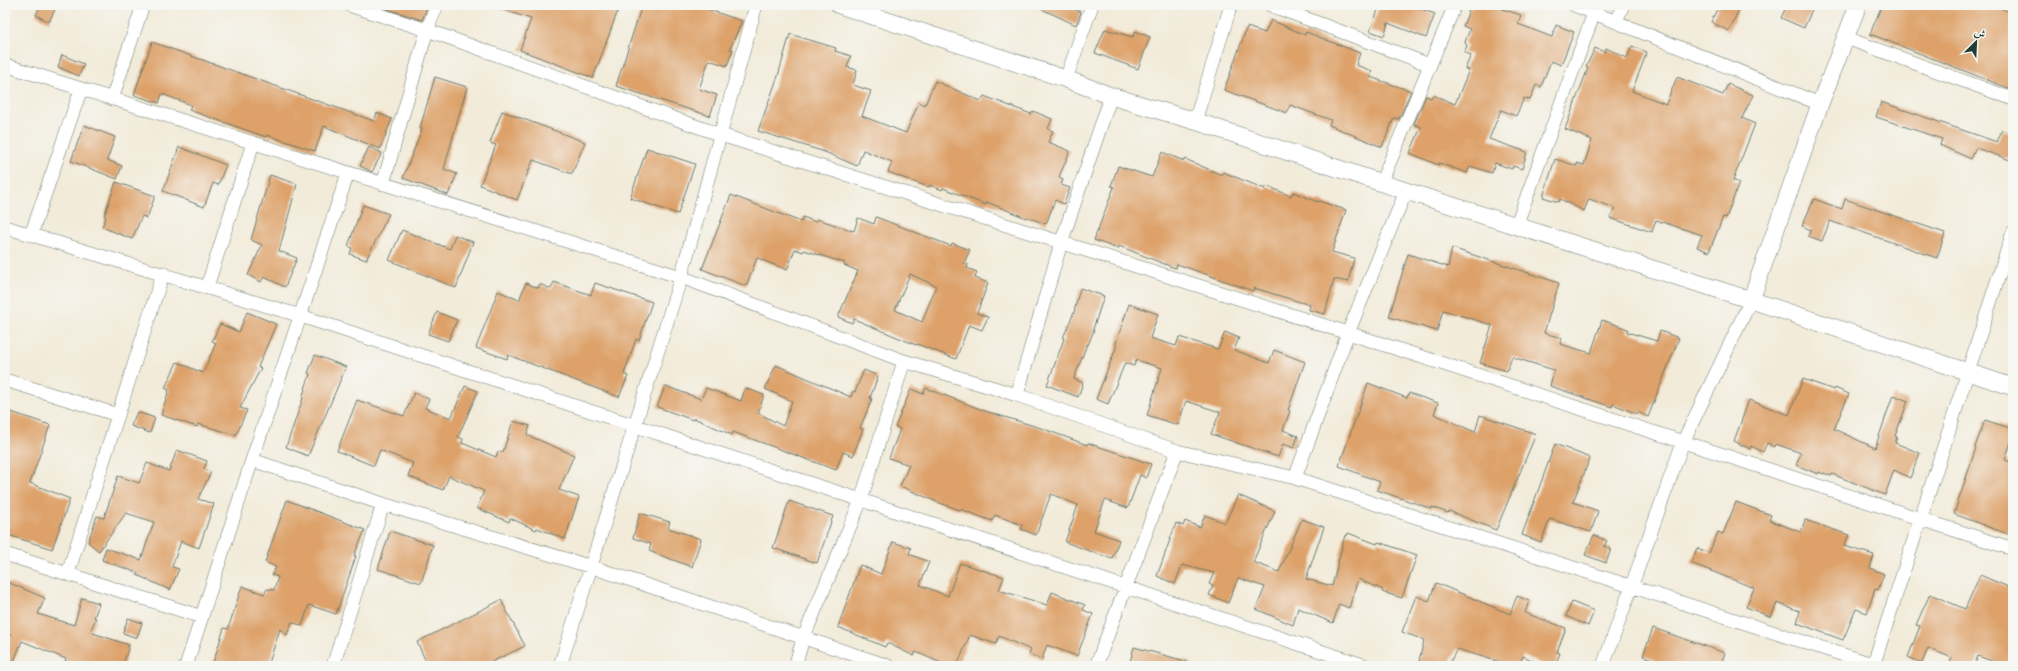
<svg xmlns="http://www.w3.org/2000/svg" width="2018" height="671" viewBox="0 0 2018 671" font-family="'IM FELL Great Primer',Amiri,serif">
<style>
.building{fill:#dda169;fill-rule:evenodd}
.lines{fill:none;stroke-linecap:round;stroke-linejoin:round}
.minor-casing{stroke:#697a6e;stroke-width:14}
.tertiary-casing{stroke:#697a6e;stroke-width:18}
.minor{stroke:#fff;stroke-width:13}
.tertiary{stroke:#fff;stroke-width:17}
</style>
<rect width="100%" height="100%" fill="#f6f6f2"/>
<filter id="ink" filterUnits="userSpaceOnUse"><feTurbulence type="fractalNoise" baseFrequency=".025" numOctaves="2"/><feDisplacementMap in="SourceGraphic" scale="8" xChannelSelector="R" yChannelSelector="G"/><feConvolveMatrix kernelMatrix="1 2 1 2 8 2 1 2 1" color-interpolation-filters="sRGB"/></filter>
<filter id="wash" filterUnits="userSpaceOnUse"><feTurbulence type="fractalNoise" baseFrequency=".012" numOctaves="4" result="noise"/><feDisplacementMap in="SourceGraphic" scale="16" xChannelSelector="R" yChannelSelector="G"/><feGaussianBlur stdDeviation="0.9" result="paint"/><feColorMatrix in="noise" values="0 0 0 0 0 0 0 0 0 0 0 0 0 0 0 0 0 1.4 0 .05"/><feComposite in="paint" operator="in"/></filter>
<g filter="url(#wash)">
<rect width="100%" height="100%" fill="#f2ebd9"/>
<g id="blocks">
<path class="building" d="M40 5H57L49 22 36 15Z
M375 5H428L422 20Z
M496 5H620L593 78 520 50 531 19 495 7Z
M642 5H695L742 21 730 49H733L727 66 709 60 699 89 717 95 710 116 616 86Z
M1033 5H1065L1081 12 1076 25Z
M1380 5H1411L1435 14 1426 38 1388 23 1384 36 1370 31Z
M1471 5H1504L1502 9 1521 15 1518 24 1552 37 1556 25 1574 32 1561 65 1551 61 1541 87 1536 85 1530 100 1524 98 1516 116 1501 110 1489 139 1527 152 1522 169 1513 166 1512 169 1495 163 1492 173 1470 166 1467 173 1439 163 1438 165 1410 153 1421 127 1414 124 1426 96 1431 98 1433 95 1455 104 1469 70 1465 69 1471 55 1464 52 1467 46 1465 42 1470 29 1463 26Z
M1719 5H1741L1729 31 1711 22Z
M1787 5H1814L1804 28 1781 18Z
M1882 5H1992L2013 13V90L1870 34Z
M1271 20 1305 35 1306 32 1360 53 1356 65 1372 71 1370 77 1411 91 1399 119 1394 118 1382 147 1329 125 1331 120 1290 105 1287 113 1224 90 1247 27 1265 33Z
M1105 29 1133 37 1135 31 1150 37 1138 69 1095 53Z
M790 34 836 48 835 51 851 56 847 67 857 70 853 85 871 91 862 116 906 133 919 102 925 105 935 81 981 101 984 96 1031 114 1033 111 1052 119 1048 129 1053 131 1048 142 1070 151 1059 177 1063 179 1061 185 1070 188 1064 204 1055 200 1046 224 1027 217 1026 218 987 202 986 205 943 188 942 190 930 185 929 187 911 181 888 172 892 162 863 150 857 166 825 152 758 131 778 76Z
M152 42 374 121 377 113 392 119 380 149 324 126 315 151 267 135 266 137 189 110 191 105 162 94 159 103 134 95Z
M1632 46 1647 52 1632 91 1666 104 1677 77 1723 95 1728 84 1753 95 1742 118 1755 124 1733 180 1739 183 1726 218 1723 217 1709 252 1697 247 1702 235 1656 220 1652 232 1610 218 1615 208 1589 199 1584 211 1560 199 1559 202 1543 197 1555 159 1577 166V163L1584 165 1592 140 1565 129 1588 68 1586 67 1595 48 1604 52 1606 48 1627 58Z
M62 55 84 64 79 76 58 67Z
M435 77 467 87 444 169 457 174 448 195 403 178 422 129 420 128Z
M1881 102 1997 142 2002 130 2013 134V161L1976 148 1971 159 1940 145 1942 139 1876 117Z
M502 111 585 142 572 174 533 160 517 200 480 185 496 145 490 143Z
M84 125 115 137 107 160 122 166 117 179 71 161Z
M179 147 226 165 218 185 213 183 204 207 163 191Z
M369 147 382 153 372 172 360 166Z
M647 148 695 164 678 214 630 198Z
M1162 152 1184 161 1185 159 1222 175 1223 172 1265 189 1267 186 1291 196 1293 192 1318 202 1319 201 1346 210 1332 252 1354 258 1348 282 1334 279 1325 314 1309 310 1310 305 1254 288 1253 291 1177 264 1176 268 1172 267 1119 246 1118 249 1094 240 1114 187 1111 186 1118 166 1152 177Z
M270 175 297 184 279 251 297 258 285 287 264 277 261 282 248 275 262 245 251 240Z
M116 182 155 196 147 218 142 216 132 239 102 227 106 217 104 216Z
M731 195 801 222 803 217 816 222 817 219 854 231 858 218 874 224 876 217 951 246 952 243 970 250 964 263 968 264 967 268 977 272 975 278 988 283 977 313 988 317 982 330 969 325 956 359 917 344 916 345 854 319 852 323 838 317 858 271 844 265 845 263 804 250 803 252 795 249 787 270 757 258 746 286 702 269ZM910 274 936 286 922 322 895 310Z
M1814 199 1842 209 1845 199 1945 233 1937 258 1830 221 1822 241 1808 236 1811 230 1802 226Z
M363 205 389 214 366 260 350 254 352 248 348 246Z
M402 230 450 249 455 235 473 242 456 288 389 260Z
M1452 248 1559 283 1544 333 1562 338 1560 344 1591 353 1602 320 1628 329 1627 332 1657 341 1660 331 1679 338 1648 417 1638 412 1637 414 1613 404 1612 407 1550 386 1554 370 1512 357 1507 371 1480 363 1492 325 1443 310 1437 331 1389 317 1408 254 1448 267Z
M554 282 591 295 595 283 652 302 639 340 636 339 624 374 628 376 619 397 508 355 507 359 476 348 498 291 519 300 526 283 538 288 540 284 551 289Z
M1080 288 1104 296 1093 329 1094 330 1088 345 1087 344 1074 379 1083 383 1078 397 1047 385 1064 339 1063 338 1074 312Z
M1129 304 1158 314 1150 338 1176 346 1179 337 1218 349 1225 332 1239 338 1234 350 1269 363 1274 350 1305 362 1288 410 1290 411 1283 430 1298 436 1294 448 1283 444 1278 457 1211 434 1220 412 1186 401 1178 425 1147 415 1162 368 1136 360 1134 366 1125 363 1108 404 1096 399 1116 348V343Z
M247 312 276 324 258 367 261 368 240 408 247 410 236 435 198 424 197 427 161 415 169 390 165 388 177 362 203 373 216 343 212 341 220 324 239 332Z
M437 312 457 320 448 341 428 334Z
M315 355 346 367 308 456 286 447 303 398H302L310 374 308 373Z
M776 365 851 397 853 391 855 392 864 370 878 376 870 398 872 399 860 428 863 429 853 456 843 452 836 470 733 432 732 435 694 418 693 420 657 407 665 386 701 399 706 388 741 401 745 388 764 395 758 413 783 426 792 401 765 389Z
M1803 379 1834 390 1835 388 1849 394 1834 429 1875 448 1893 395 1908 401 1895 436 1897 437 1895 443 1920 453 1910 478 1894 470 1885 495 1832 474 1831 476 1824 473V474L1819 472 1818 474 1796 465 1801 453 1776 444 1775 447 1767 443 1763 452 1751 446 1750 449 1734 441 1749 400 1789 415Z
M1368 383 1407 398 1409 393 1438 403 1434 414 1475 432 1480 415 1536 434 1496 530 1449 511 1448 513 1432 507V509L1377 490 1380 482 1339 466Z
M465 386 478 391 458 437 463 439 462 443 496 457 498 451 503 452 513 421 530 426 527 435 574 455 559 490 579 497 565 539 537 528 536 530 510 518 509 522 477 508 484 491 449 476 443 490 408 476 413 463 380 450 374 466 337 451 357 400 404 416 414 393 429 399 425 408 451 418Z
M926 388 985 411 1044 429 1087 445 1088 443 1151 464 1146 478 1140 475 1128 508 1105 500 1094 531 1119 540 1112 559 1065 542 1078 505 1051 494 1036 535 1021 529 1022 525 995 515 992 521 960 509V510L937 502 900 486 909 465 889 458 900 429 895 427 911 389 923 394Z
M5 410 50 425 30 483 70 499 52 549 5 534Z
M137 412 155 418 150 433 131 426Z
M1985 420 2013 429V436L2005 460 2013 463V536L1954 514 1976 448 1975 447Z
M1555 444 1590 458 1573 502 1598 511 1591 532 1550 519 1541 542 1522 535Z
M177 450 207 461 204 469 211 472 198 499 214 504 199 548 181 541 172 567 179 569 170 590 137 575 138 573 102 560 106 548 141 560 154 522 126 513 99 551 88 542 97 516 104 518 118 476 139 483 147 463 169 471Z
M1238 495 1275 511 1253 562 1279 572 1302 519 1324 527 1306 579 1332 586 1345 535 1347 536 1348 533 1377 544 1378 542 1417 555 1402 598 1382 592 1383 590 1358 579 1349 608 1339 604 1333 623 1298 608 1293 625 1256 609 1265 587 1238 578 1228 603 1209 595 1213 586 1209 584 1214 573 1182 565 1175 584 1157 576 1176 523 1183 526 1185 521 1200 527 1205 515 1225 523Z
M287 500 365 530 354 556H356L336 614 309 605 302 626 292 622 287 635 280 629 268 666H244L233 662 231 666H222L213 663 224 628 228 629 242 586 264 594 267 589 274 590 278 577 272 575 276 567 265 562Z
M789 501 833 516 817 563 773 548Z
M1736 502 1771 515 1769 520 1801 532 1805 520 1849 535 1844 546 1874 555 1870 568 1884 574 1878 590 1875 589 1867 613 1856 609 1843 640 1797 623 1800 611 1777 603 1771 617 1746 607 1754 588 1691 563 1697 548 1709 553 1718 532 1723 534Z
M640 513 670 522 668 528 701 539 692 567 649 551 651 544 633 538Z
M390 531 433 545 421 583 378 569Z
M1594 535 1607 541 1604 546 1611 549 1606 563 1585 555Z
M893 542 911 548 909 554 929 562 920 585 948 596 960 563 1004 577 999 590 1047 605 1052 592 1085 605 1083 610 1093 614 1077 656 1047 645 1042 659 1029 654 1031 650 999 636 996 644 970 635 957 666H948L916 652 914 656 887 643 885 647 838 627 860 565 881 574Z
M1980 575 2013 589V666H2005L1978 656 1974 666H1958L1950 663 1952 658 1928 648 1922 663 1908 657 1920 626 1916 625 1930 594 1965 609Z
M5 581 45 598 38 614 74 625 82 598 99 603 94 618H96L90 632 129 645 123 666H64L66 659 22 641 12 666H5V649L11 635 5 633Z
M1436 583 1510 614 1517 596 1529 601 1525 613 1566 628 1557 652 1560 653 1555 666H1544L1523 656 1519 666H1513L1457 649 1448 666H1433L1419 661 1424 640 1402 632 1416 596 1429 601Z
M501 600 525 646 483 666H428L417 642Z
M1572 602 1594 611 1588 626 1566 616Z
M128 618 142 623 137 638 123 633Z
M1653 628 1725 653 1720 666H1653L1655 660 1643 656Z
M1134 647 1189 662V666H1129Z"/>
</g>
</g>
<g filter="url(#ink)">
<use href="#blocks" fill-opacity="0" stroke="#697a6e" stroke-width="1"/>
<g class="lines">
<g class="minor-casing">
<path id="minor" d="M349 5 427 30 721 135 1348 333 2013 549
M1270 5 1430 65
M1574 5 1820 104
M1616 21 1623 5
M1846 38 2013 99
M5 65 681 277 904 361 1017 395 1177 451 1295 478 1878 666
M1066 79 1092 5
M112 99 143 5
M1195 121 1231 5
M1381 183 1455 5
M383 184 427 30 437 5
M1516 226 1594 13
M5 227 301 316 1366 666
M31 235 81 89
M207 287 253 143
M5 380 118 415
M1017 395 1061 243 1111 96
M252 460 383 504 592 567 888 666
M1295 478 1348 333 1406 191
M5 554 202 617
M68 573 163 273
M186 666 252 460 348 173
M333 666 383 504
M560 666 681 277 756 5
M795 666 803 639 861 500 904 361
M1096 666 1177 451
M1603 666 1683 442 1751 300
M1873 666 2013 232"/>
</g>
<g class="tertiary-casing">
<path id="tertiary" d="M839 5 1066 79 1111 96 1195 121 1406 191 1751 300 2013 387
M1751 300 1820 104 1858 5"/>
</g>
<use href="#minor" class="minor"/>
<use href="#tertiary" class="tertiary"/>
</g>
</g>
<rect width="2018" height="671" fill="none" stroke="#f6f6f2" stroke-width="20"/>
<g transform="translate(1976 42) rotate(24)" stroke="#f6f6f2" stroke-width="3" paint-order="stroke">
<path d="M0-3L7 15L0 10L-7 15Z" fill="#1f3d34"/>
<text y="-6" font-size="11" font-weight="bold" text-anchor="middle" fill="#1f3d34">ش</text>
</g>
</svg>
